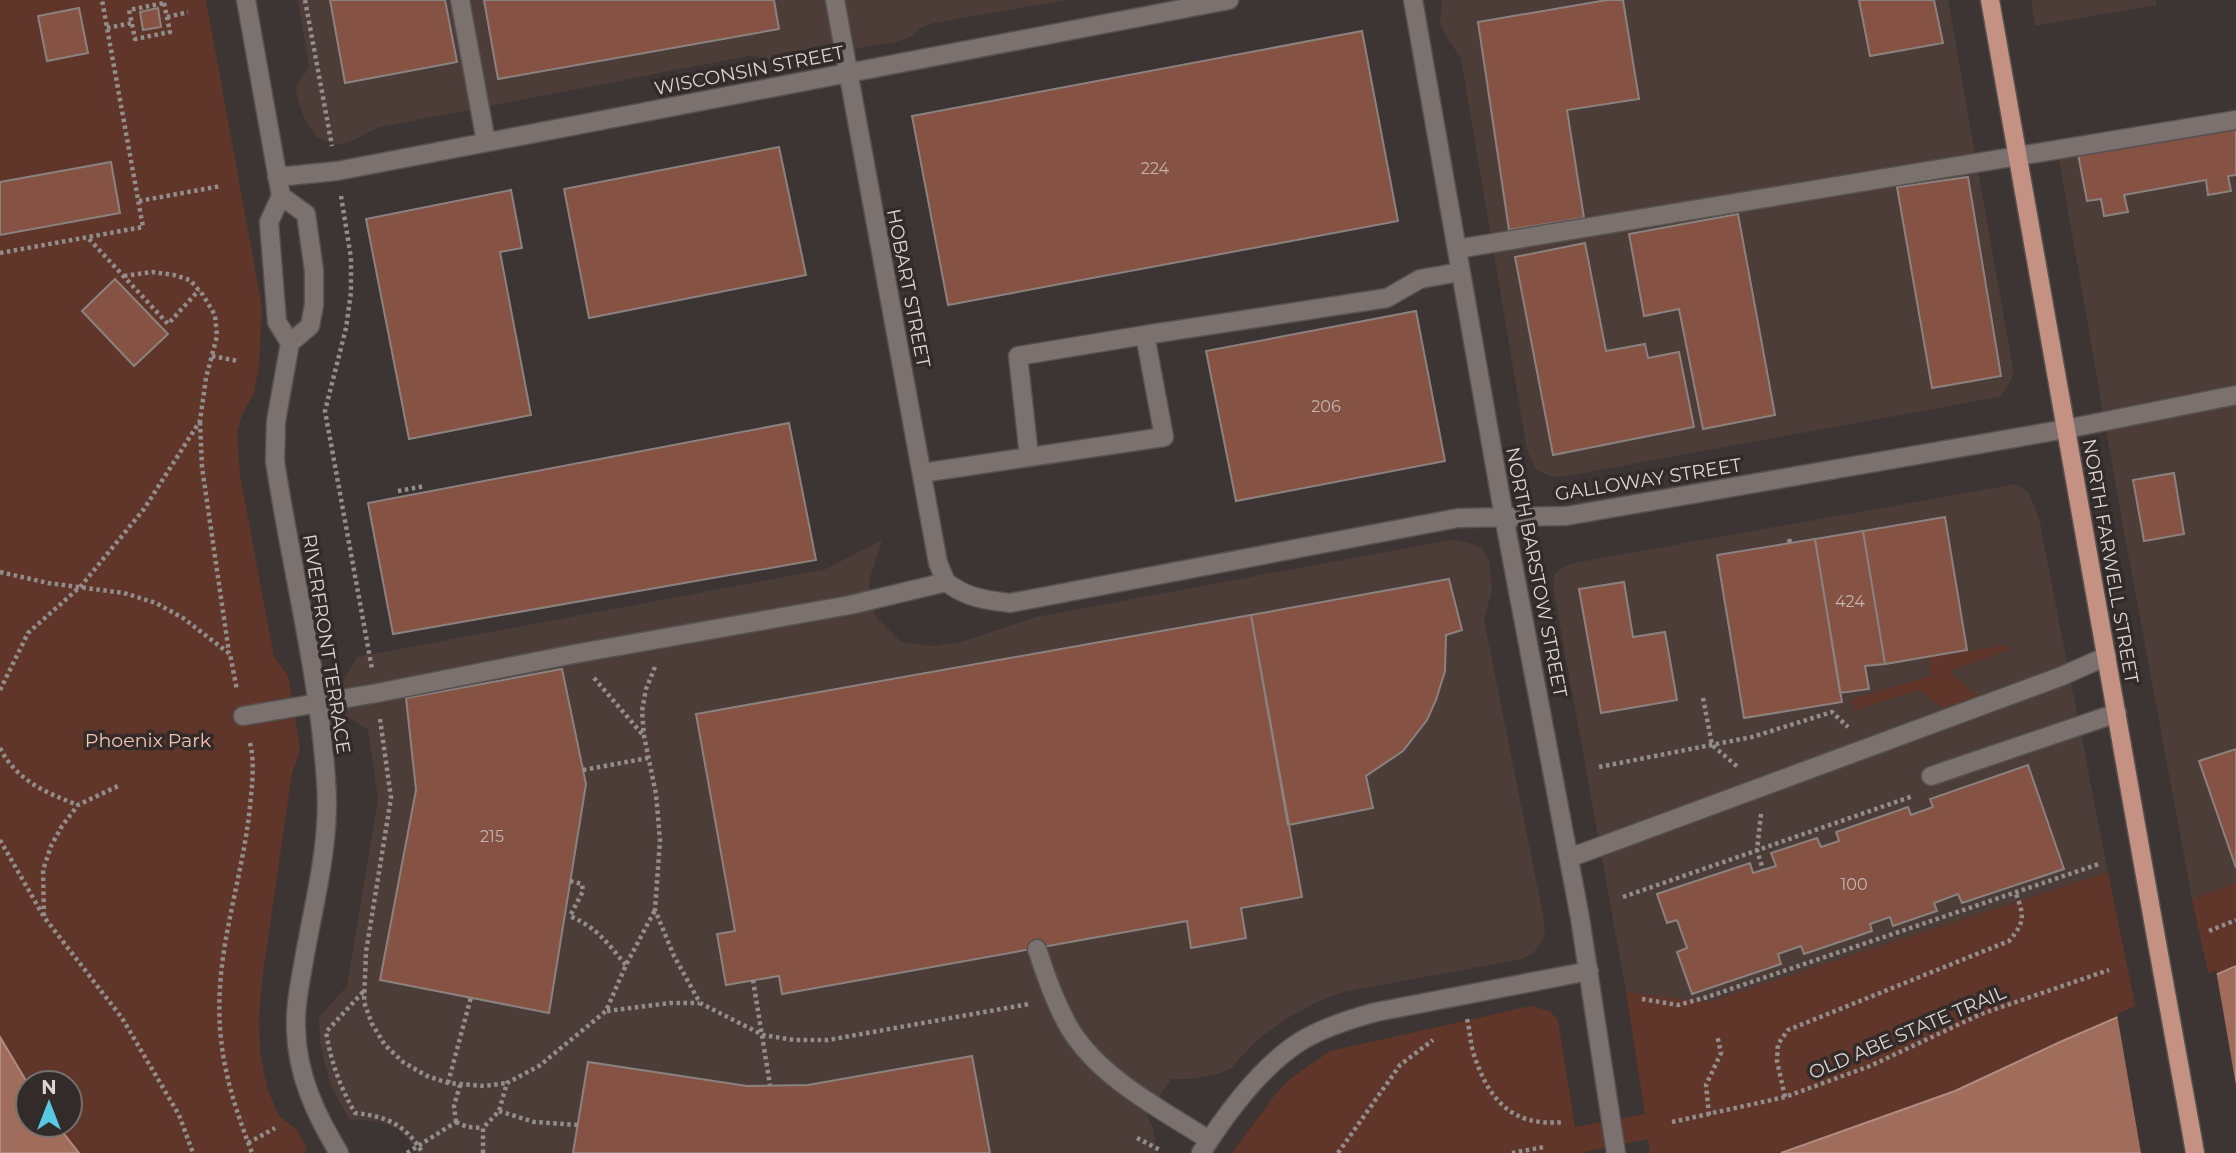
<svg xmlns="http://www.w3.org/2000/svg" width="2236" height="1153" viewBox="0 0 2236 1153" font-family="Montserrat,sans-serif">
<style>
.built{fill:#4c3d39}
.green{fill:#5f3629}
.water{fill:#a06c5c;stroke:#b18c80;stroke-width:2}
.pier{fill:#3d3533}
.building{fill:#855243;stroke:#8b827f;stroke-width:2}
.lines{fill:none;stroke-linecap:round;stroke-linejoin:round}
.minor-casing{stroke:#57514f;stroke-width:21}
.major-casing{stroke:#57514f;stroke-width:21}
.path{stroke:#938d8b;stroke-width:4.5;stroke-dasharray:3.5 3.5;stroke-linecap:butt}
.minor{stroke:#7b7270;stroke-width:18}
.major{stroke:#c49183;stroke-width:18}
.major-bridge-casing{stroke:#57514f;stroke-width:21;stroke-linecap:butt}
.major-bridge{stroke:#c49183;stroke-width:18}
.labels{text-anchor:middle;stroke-width:7;stroke-linejoin:round;paint-order:stroke}
.number-label{font-size:16px;fill:#c5b4af}
.street-label{font-size:19px;fill:#dad5d3;stroke:#332b29}
.park-label{font-size:19px;fill:#f5c3b4;stroke:#332b29}
</style>
<rect width="100%" height="100%" fill="#3d3533"/>
<path class="built" d="M298 0H1067L934 23 920 28 912 36 899 41 787 61 773 62 753 55 407 122 377 128 352 141 337 145 317 137 305 121 296 92 297 84 309 68Z
M1442 0H1948L2013 369V375L2007 388 1999 397 1561 477 1550 476 1536 470 1527 450 1461 58 1448 40 1440 23Z
M2031 0H2156V5L2035 26Z
M2236 126V883L2192 899 2119 504 2059 159Z
M2016 484 2029 493 2039 519 2108 872 1708 1002 1626 992 1553 586 1555 574 1564 566 1579 562Z
M882 540 869 581V595L875 616 901 642 931 646 962 642 1036 617 1450 540 1467 542 1482 548 1489 560 1492 590 1484 620 1543 915 1545 934 1541 944 1532 954 1522 959 1344 992 1317 1002 1288 1018 1258 1039 1231 1068 1219 1074 1191 1079H1171L1147 1116 1153 1128 1157 1153H418L408 1139 397 1129 380 1122 349 1119 331 1086 325 1065 320 1042 319 1017 347 986 378 799 368 730 345 715 340 687 357 657 826 569Z"/>
<path class="green" d="M0 0H206L262 307 259 367 254 393 242 415 237 431 240 475 274 657 288 675 300 750 292 773 262 980 259 1019 260 1052 267 1088 279 1116 296 1129 307 1147 304 1153H79L57 1125H70V1083L28 1084 0 1037Z
M2008 645 2009 650 1949 671 1978 696 1942 708 1919 690 1855 710 1851 699 1931 676 1928 657Z
M2108 872 2136 1009 2060 1042 1955 1091 1781 1153H1650L1648 1139 1581 1153H1232L1274 1096 1290 1079 1330 1051 1531 1006 1550 1011 1558 1020 1575 1127 1645 1114 1626 992 1708 1002Z
M2236 883V966L2209 977 2192 899Z"/>
<path class="water" d="M2236 966V1153H1781L1955 1091 2060 1042Z
M0 1037 28 1084V1125H57L79 1153H0Z"/>
<path class="pier" d="M2216 970 2236 1085V1153H2141L2117 1014Z"/>
<path class="building" d="M330 0H445L457 62 345 83Z
M484 0H774L779 29 498 79Z
M1607 0H1623L1639 99 1567 110 1584 218 1509 230 1478 22Z
M1859 0H1934L1943 43 1870 56Z
M79 8 88 53 47 61 38 16Z
M158 8 161 27 143 30 140 12Z
M1362 31 1398 221 948 305 912 116Z
M2236 126V175L2228 176 2231 191 2208 195 2206 180 2124 195 2128 212 2104 216 2101 199 2087 201 2078 154Z
M779 147 806 275 589 318 564 189Z
M111 162 120 213 0 235V182Z
M1968 177 2001 376 1932 388 1897 187Z
M511 190 522 248 500 252 531 415 409 439 366 219Z
M1738 214 1775 415 1703 429 1679 309 1644 316 1629 234Z
M1585 243 1606 351 1645 344 1648 358 1679 352 1694 427 1553 455 1515 257Z
M115 279 168 334 134 366 82 311Z
M1416 311 1445 461 1236 501 1206 351Z
M789 423 816 560 393 634 368 503Z
M2174 473 2184 534 2144 541 2133 480Z
M1945 517 1967 650 1885 664 1863 531Z
M1863 531 1885 664 1865 666 1869 689 1840 693 1815 539Z
M1815 539 1842 702 1744 718 1717 555Z
M1449 579 1462 630 1446 635 1445 671 1436 700 1427 720 1403 751 1366 776 1373 808 1288 825 1251 615Z
M1624 582 1633 637 1665 632 1677 700 1601 713 1579 589Z
M1251 615 1302 897 1241 908 1246 938 1191 948 1187 921 782 994 779 976 726 985 717 934 735 931 696 714Z
M562 669 586 784 549 1013 380 980 416 790 406 698Z
M2236 749V868L2199 761Z
M2028 765 2064 869 1962 903 1958 894 1934 903 1937 911 1893 926 1890 917 1870 924 1872 931 1804 954 1801 946 1778 954 1781 964 1692 994 1677 952 1687 948 1677 920 1667 923 1657 894 1750 863 1753 873 1776 866 1771 853 1817 838 1821 847 1839 841 1836 832 1908 807 1911 815 1933 807 1930 799Z
M972 1056 990 1153H573L588 1062 747 1086 808 1085Z"/>
<g class="lines">
<g class="minor-casing">
<path id="minor" d="M246 0 281 196 269 222 277 322 290 343
M460 0 486 142
M835 0 938 563 946 582
M1413 0 1504 517 1580 918 1616 1153
M277 177 337 171 1229 0
M281 196 306 214 314 271V305L310 326 290 343 276 421 275 461C291 568 319 673 326 781 331 841 314 902 304 960 300 983 295 1006 296 1029 297 1075 316 1115 339 1153
M1457 249 2236 120
M1145 335 1387 298 1420 279 1460 272
M922 473 1164 437 1145 335 1018 356 1029 456
M946 582C967 598 985 600 1010 603L1458 518 1566 516 2066 429 2236 395
M243 716 377 693 574 654 850 605 946 582
M1931 776 2117 713
M1569 858 2062 676 2107 656
M1037 949C1046 976 1055 1003 1070 1029 1101 1079 1161 1109 1209 1140
M1201 1153C1226 1114 1261 1066 1301 1041 1324 1027 1350 1019 1376 1012L1589 971"/>
</g>
<g class="major-casing">
<path id="major" d="M1990 0 2155 932
M2191 1130 2195 1153"/>
</g>
<path class="path" d="M305 0 332 146
M164 3 170 32 135 39 129 10Z
M167 17 188 12
M107 28 132 23
M341 196 351 258V292L346 328 325 411 372 669
M139 201 221 186
M89 239 168 324 199 290
M0 253 143 227 102 0
M212 356 238 361
M200 422 202 467 229 653
M398 491 425 486
M1789 539 1790 543
M0 572 48 583 124 593 156 603 183 618 230 654 237 690
M655 667 646 689 642 711 644 736 656 794 660 840 655 910 674 956 700 1003 763 1035 794 1040H828L1029 1004
M594 678 643 735
M0 690 28 633 81 586 144 509 200 421 206 378 217 336 215 315 203 295 190 280 174 275 152 272 123 276
M1703 698 1712 745 1739 768
M380 719 391 798 366 952 364 1002 372 1024 385 1045 403 1062 427 1076 448 1083 484 1086 507 1083
M250 743C255 763 252 785 250 806 244 867 224 926 220 986 216 1050 230 1095 252 1153
M0 748C16 780 46 793 78 805
M1599 767 1752 737 1832 712 1848 727
M583 770 648 758
M1761 814 1757 850 1763 870
M0 840 44 917 122 1018 179 1115 193 1153
M570 881 582 884 583 891 570 916C599 929 606 942 626 965
M1623 897 1913 796
M44 916 43 870 51 846 62 826 78 805 118 786
M2209 931 2236 920
M753 980 770 1085
M363 992 326 1032C331 1062 340 1087 355 1113 389 1117 404 1124 423 1153
M1642 999 1678 1005 1704 998 2099 864
M607 1011 670 1003H699
M1467 1019C1470 1030 1470 1041 1473 1052 1488 1099 1511 1127 1563 1122
M448 1083 471 997
M1785 1097 1777 1061 1778 1044 1788 1030 2009 941C2026 921 2024 916 2015 891
M499 1111 534 1122 578 1125
M1709 1115 1706 1085 1721 1053 1717 1035
M456 1122 454 1106 460 1085
M456 1122 467 1127 483 1128
M1672 1122 1785 1097 1870 1066 1981 1014 2109 970
M1137 1138 1160 1150
M248 1143 275 1128
M407 1153 456 1122
M483 1153V1128L499 1111 507 1083 539 1066 606 1011 626 965 655 910
M1338 1153 1400 1065 1433 1040
M1512 1153 1544 1147"/>
<use href="#minor" class="minor"/>
<use href="#major" class="major"/>
<g class="major-bridge-casing">
<path id="major-bridge" d="M2155 932 2191 1130"/>
</g>
<use href="#major-bridge" class="major-bridge"/>
</g>
<g class="labels">
<g class="number-label">
<text x="1155" y="174">224</text>
<text x="1326" y="412">206</text>
<text x="1850" y="607">424</text>
<text x="492" y="842">215</text>
<text x="1854" y="890">100</text>
</g>
<g class="street-label">
<text transform="translate(749 70) rotate(-11)" y="7">WISCONSIN STREET</text>
<text transform="translate(909 288) rotate(79)" y="7">HOBART STREET</text>
<text transform="translate(1648 479) rotate(-9)" y="7">GALLOWAY STREET</text>
<text transform="translate(2111 561) rotate(80)" y="7">NORTH FARWELL STREET</text>
<text transform="translate(1537 572) rotate(79)" y="7">NORTH BARSTOW STREET</text>
<text transform="translate(327 644) rotate(81)" y="7">RIVERFRONT TERRACE</text>
<text transform="translate(1907 1032) rotate(-23)" y="7">OLD ABE STATE TRAIL</text>
</g>
<g class="park-label">
<text x="148" y="747">Phoenix Park</text>
</g>
</g>
<g transform="translate(49 1104)"><circle r="33" fill="#332b29" stroke="#766f6d" stroke-width="2"/>
<path d="M0-5L12 26L0 18L-12 26Z" fill="#59c8e5"/>
<text y="-10" font-size="19" font-weight="bold" text-anchor="middle" fill="#dad5d3">N</text>
</g>
</svg>
